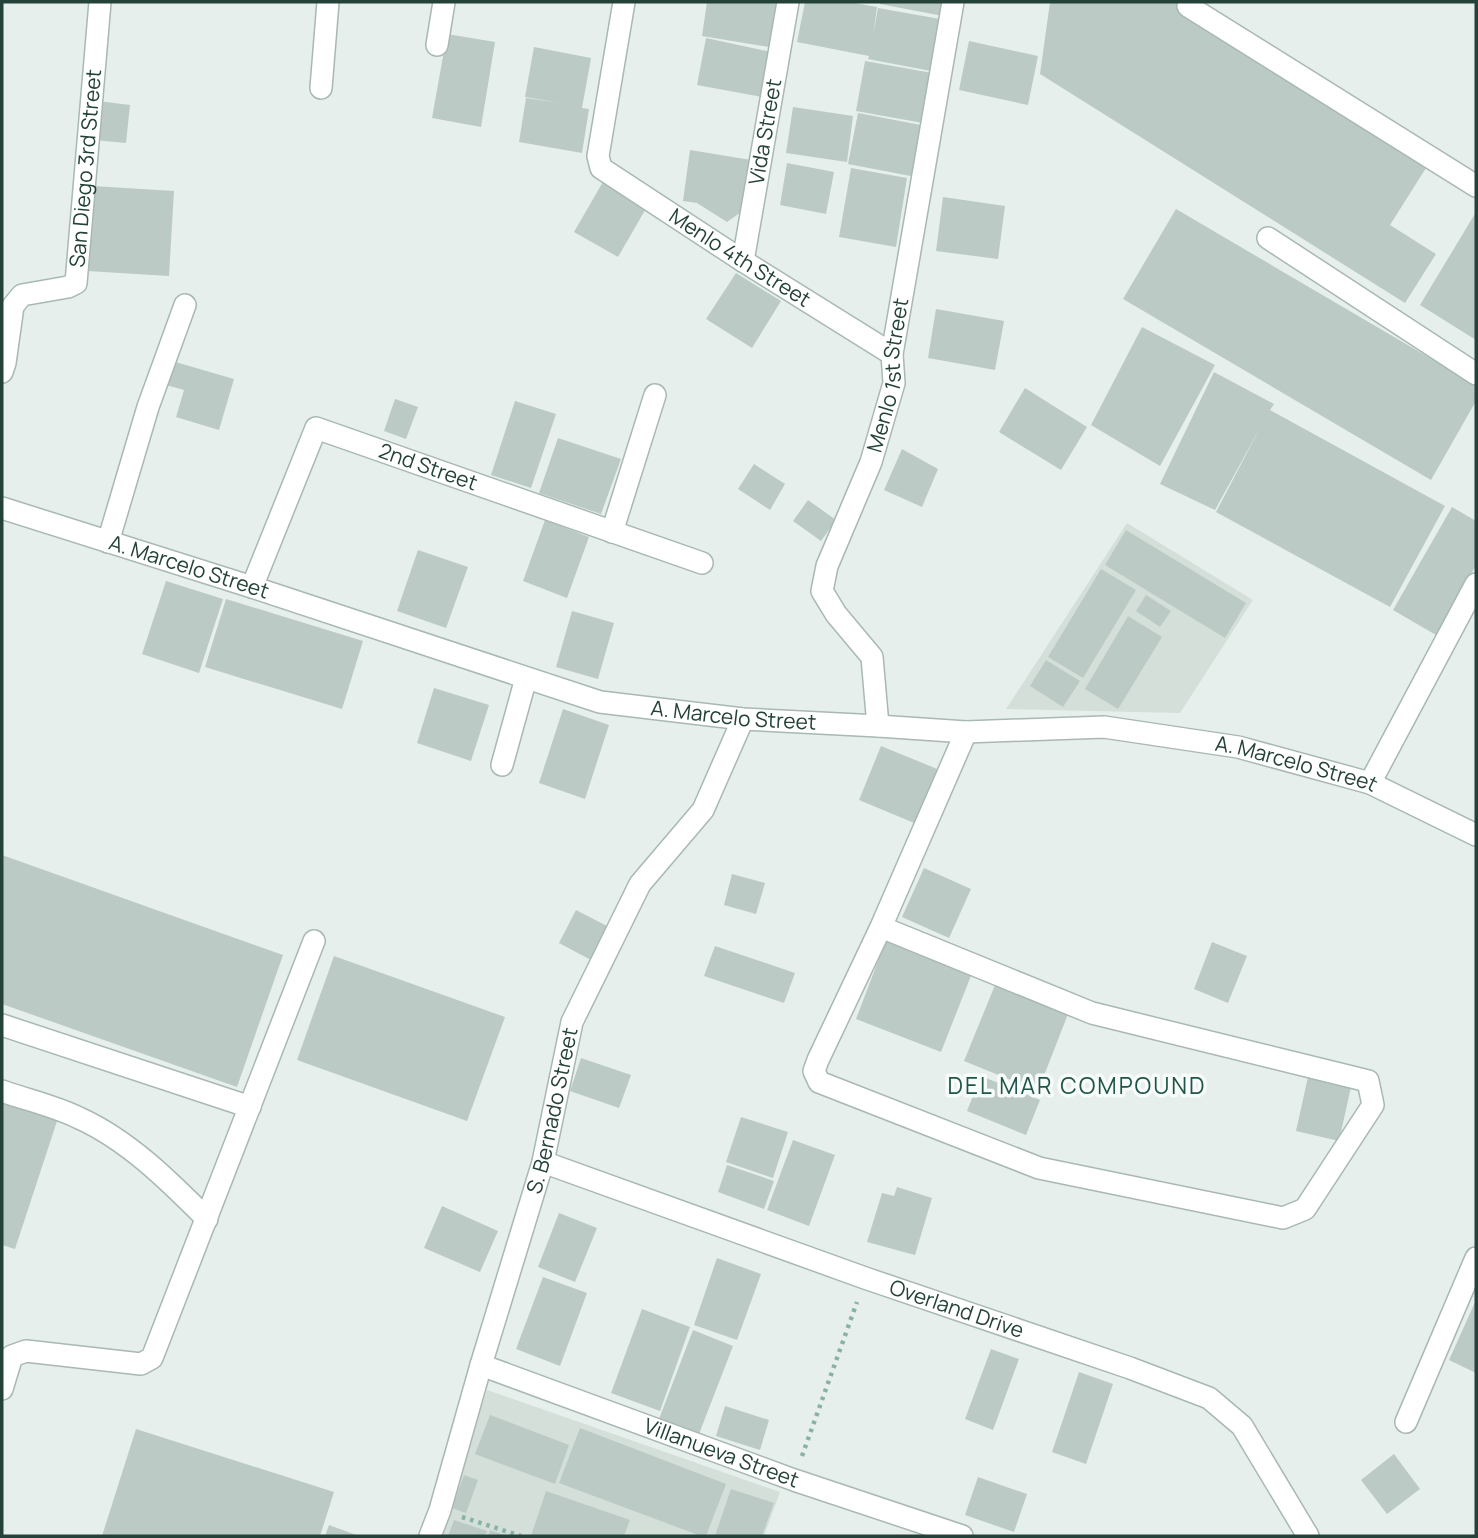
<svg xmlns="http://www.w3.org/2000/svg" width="1478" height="1538" viewBox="0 0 1478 1538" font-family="Manrope,sans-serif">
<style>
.built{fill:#d4dfda}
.building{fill:#bbcac4}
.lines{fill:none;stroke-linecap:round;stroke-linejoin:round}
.minor-casing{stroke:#a8b8b2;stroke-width:24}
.path{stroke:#86b3a5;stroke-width:4.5;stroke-dasharray:3.5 5;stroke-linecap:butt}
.minor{stroke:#fff;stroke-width:21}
.labels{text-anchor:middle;stroke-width:7;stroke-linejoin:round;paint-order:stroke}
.street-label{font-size:21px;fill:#24423a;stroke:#f7fbf9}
.neighbourhood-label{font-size:23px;letter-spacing:2px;fill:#1f5548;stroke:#f7fbf9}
</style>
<rect width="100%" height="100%" fill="#e6efeb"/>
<path class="built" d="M1127 523 1253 600 1180 713 1006 709Z
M487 1390 780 1492 764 1536H439Z"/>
<path class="building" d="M707 2H776L769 47 702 36Z
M805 2H849L877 7 873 35 878 8 940 19 931 71 868 59 869 56 797 42Z
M880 2H946L943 16 880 4Z
M1050 2H1174L1431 160 1390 225 1436 254 1405 303 1040 74Z
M447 34 495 42 481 127 432 118Z
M706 38 771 52 762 97 697 85Z
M969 41 1038 56 1028 105 959 90Z
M534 47 591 58 582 108 589 109 582 153 519 142 526 98 560 103 525 97Z
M865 61 932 73 923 123 856 111Z
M98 101 130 105 126 143 94 140Z
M793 107 853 116 847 162 786 153Z
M858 113 926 126 916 177 848 164Z
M690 150 751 160 744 210 727 222 697 203 683 201Z
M787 163 834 172 826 214 780 205Z
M851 168 907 178 896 247 839 237Z
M604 180 648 205 618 257 574 232Z
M93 186 174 191 169 276 87 271Z
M943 197 1005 206 998 259 936 251Z
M1176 209 1476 385V401L1431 480 1123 299Z
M1476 212V340L1420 305Z
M736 273 781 301 752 348 706 319Z
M936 309 1004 321 995 370 928 358Z
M1142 327 1215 365 1160 466 1091 425Z
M172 361 234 379 219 430 176 417 184 390 166 385Z
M1214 372 1274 404 1270 410 1445 506 1390 607 1216 512 1261 426 1215 510 1160 484Z
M1025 388 1087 427 1061 470 999 432Z
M395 399 418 407 406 439 384 431Z
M515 401 556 414 531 488 491 475Z
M558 438 621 459 601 514 539 493Z
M902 449 938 469 922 507 884 490Z
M754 464 785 484 770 510 738 489Z
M808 500 836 520 821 541 793 521Z
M1452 507 1476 521V565L1436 635 1393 610Z
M545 520 589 537 567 598 523 581Z
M1126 530 1246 603 1225 638 1105 565Z
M418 550 468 567 446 628 397 611Z
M1101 569 1136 590 1083 678 1048 657Z
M166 581 223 599 199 673 142 654Z
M1146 595 1171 611 1160 627 1136 611Z
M226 599 363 641 342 709 205 667Z
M572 611 614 623 598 679 556 667Z
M1128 616 1162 637 1118 709 1085 689Z
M1046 660 1080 681 1063 707 1030 686Z
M434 688 489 705 471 761 417 743Z
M563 709 609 725 585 799 539 783Z
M881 746 942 771 919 825 859 800Z
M2 855 283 955 237 1087 2 1004Z
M924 868 971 889 949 938 902 917Z
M732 874 765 883 756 914 724 905Z
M576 910 609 927 591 960 559 943Z
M888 935 974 968 941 1052 856 1019Z
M1212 942 1247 956 1228 1003 1194 989Z
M715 946 795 973 784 1003 704 976Z
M334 956 505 1017 467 1121 297 1060Z
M995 985 1068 1014 1038 1091 964 1061Z
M581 1058 631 1075 619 1108 570 1091Z
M1310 1068 1353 1078 1339 1141 1296 1131Z
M981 1076 1040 1100 1026 1135 967 1111Z
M2 1093 60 1112 15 1249 2 1245Z
M741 1117 788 1132 773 1178 726 1162Z
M793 1140 835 1155 809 1226 767 1210Z
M727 1165 774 1181 764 1209 718 1192Z
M897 1187 932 1198 915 1255 867 1242 882 1193 894 1196Z
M442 1206 498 1231 480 1272 424 1248Z
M559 1213 597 1228 575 1282 538 1267Z
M717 1258 761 1274 737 1340 694 1325Z
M543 1277 587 1293 560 1366 516 1349Z
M1476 1300V1373L1449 1360Z
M642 1309 690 1327 660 1411 611 1393Z
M693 1330 733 1346 699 1434 659 1419Z
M991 1349 1019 1359 993 1430 965 1419Z
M1079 1372 1113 1384 1086 1464 1052 1452Z
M725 1406 769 1420 760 1450 716 1436Z
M490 1415 569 1445 555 1484 475 1454Z
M580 1428 726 1484 706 1536H701L559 1483Z
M136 1429 334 1492 320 1536H102Z
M1394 1454 1420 1489 1387 1514 1361 1480Z
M464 1475 478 1480 466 1513 452 1508Z
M978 1477 1027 1494 1014 1532 965 1515Z
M731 1489 774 1503 762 1536H715Z
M546 1491 630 1520 624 1536H531Z
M454 1520 487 1531 485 1536H448Z
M329 1525 359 1536H325Z
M490 1530 507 1536H488Z"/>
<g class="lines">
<g class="minor-casing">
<g id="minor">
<path id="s1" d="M624 2 598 156 601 168 743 261 892 354"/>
<path d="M1188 6 1476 186"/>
<path d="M437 45 444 2"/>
<path d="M321 88 328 2"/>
<path d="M1268 238 1476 374"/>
<path id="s2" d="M743 261 788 2"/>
<path id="s3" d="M2 372 5 363 13 306 22 295 68 287 76 283 100 2"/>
<path id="s4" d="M2 508 252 587 600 702 743 719 878 726 966 732 1104 727 1238 747 1370 783 1476 835"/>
<path d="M612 532 655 395"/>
<path d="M108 542 148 407 185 305"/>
<path id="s5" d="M252 587 316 428 702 563"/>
<path id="s6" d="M878 726 872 657 836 614 822 591 827 566 871 462 894 383 892 354 953 2"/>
<path d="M502 765 526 678"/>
<path d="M1370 783 1476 584"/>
<path d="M881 927 1092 1013 1368 1081 1373 1105 1305 1209 1283 1218 1039 1168 819 1082 814 1071 818 1060 881 927 966 732"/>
<path d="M2 1025 250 1107"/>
<path d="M2 1091C27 1100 55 1106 79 1118 128 1140 169 1181 207 1219"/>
<path id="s7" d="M543 1162 865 1278 1130 1368 1209 1398 1242 1426 1308 1536"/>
<path id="s8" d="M481 1365 794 1480 962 1536"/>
<path d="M2 1389 12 1356 26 1351 141 1364 152 1358C207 1219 259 1079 314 941"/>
<path d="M1406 1422 1476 1258"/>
<path id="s9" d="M430 1536 440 1510 481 1365 543 1162 572 1022 640 884 703 810 743 719"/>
</g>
</g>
<path class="path" d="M802 1456 857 1302
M462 1517 521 1536"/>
<use href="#minor" class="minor"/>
</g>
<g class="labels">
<g class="street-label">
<text dy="7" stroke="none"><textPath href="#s2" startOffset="131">Vida Street</textPath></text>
<text dy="7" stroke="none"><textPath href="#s3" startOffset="252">San Diego 3rd Street</textPath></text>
<text dy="7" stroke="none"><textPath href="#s1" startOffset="334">Menlo 4th Street</textPath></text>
<text dy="7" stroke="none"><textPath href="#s6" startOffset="380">Menlo 1st Street</textPath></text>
<text dy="7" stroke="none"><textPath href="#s5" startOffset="290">2nd Street</textPath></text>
<text dy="7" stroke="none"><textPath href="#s4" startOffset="196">A. Marcelo Street</textPath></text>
<text dy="7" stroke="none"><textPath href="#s4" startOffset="763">A. Marcelo Street</textPath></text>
<text dy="7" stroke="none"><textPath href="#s4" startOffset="1330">A. Marcelo Street</textPath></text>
<text dy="7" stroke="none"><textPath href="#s9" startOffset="443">S. Bernado Street</textPath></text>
<text dy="7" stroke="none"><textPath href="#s7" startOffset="439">Overland Drive</textPath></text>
<text dy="7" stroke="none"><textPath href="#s8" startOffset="256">Villanueva Street</textPath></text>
</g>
<g class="neighbourhood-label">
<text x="1077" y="1094">DEL MAR COMPOUND</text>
</g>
</g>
<rect width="1478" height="1538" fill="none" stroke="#24423a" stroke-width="7"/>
</svg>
